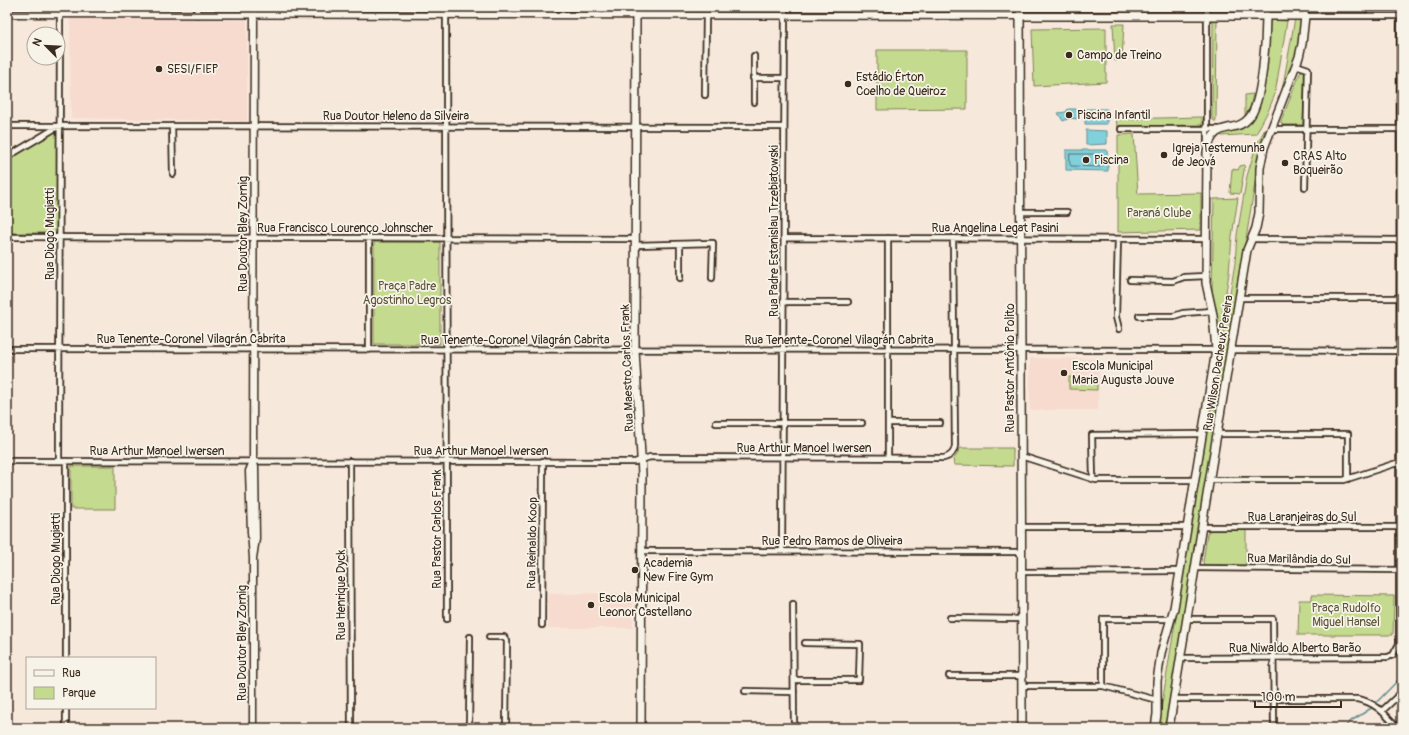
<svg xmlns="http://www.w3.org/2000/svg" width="1409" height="735" viewBox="0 0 1409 735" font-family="Pangolin,sans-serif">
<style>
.built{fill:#f7dbce}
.green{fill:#c4da8f;stroke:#808256}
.water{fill:#81d1dc;stroke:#658e90}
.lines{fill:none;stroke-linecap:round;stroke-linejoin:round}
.shore{stroke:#576d6a;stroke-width:1}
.stream{stroke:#658e90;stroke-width:1.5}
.minor-casing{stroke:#3b2a1e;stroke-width:8}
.tertiary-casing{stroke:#3b2a1e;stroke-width:9}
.secondary-casing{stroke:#3b2a1e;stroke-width:10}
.minor{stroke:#f7f3e8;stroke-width:4.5}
.tertiary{stroke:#f7f3e8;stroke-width:6}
.secondary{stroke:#f7f3e8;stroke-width:7}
.poi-dot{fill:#3b2a1e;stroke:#f7f3e8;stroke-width:1.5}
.labels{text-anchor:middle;stroke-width:3.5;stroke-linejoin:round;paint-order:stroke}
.poi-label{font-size:12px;fill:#3b2a1e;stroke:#f7f3e8;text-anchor:start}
.street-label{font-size:12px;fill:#3b2a1e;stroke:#f7f3e8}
.park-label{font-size:12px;fill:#5d563a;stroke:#f7f3e8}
</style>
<rect width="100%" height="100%" fill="#f7e8dc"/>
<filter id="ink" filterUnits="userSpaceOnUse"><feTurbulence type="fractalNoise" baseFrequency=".025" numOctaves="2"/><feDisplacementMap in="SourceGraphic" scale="8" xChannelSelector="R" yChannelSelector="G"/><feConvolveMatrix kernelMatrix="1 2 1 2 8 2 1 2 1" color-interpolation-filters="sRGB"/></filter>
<g filter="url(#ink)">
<path class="built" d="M70 16 247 20V121L71 118Z
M1030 358 1099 359 1098 410H1030Z
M633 593V628H548V594Z"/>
<path class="green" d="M1269 7H1290L1289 13H1269Z
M1295 18 1300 19C1306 38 1287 82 1280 102Z
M1217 20 1216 121H1214L1212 117 1213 21Z
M1270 20 1287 21 1275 94 1269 109 1256 134 1221 136 1222 133C1230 131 1241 131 1248 125 1267 111 1268 43 1270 20Z
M1113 24H1124L1122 60 1115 61Z
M1106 28V82L1034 86 1032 29Z
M877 50H967V109L877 110Z
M1303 70 1305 72 1303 125H1283L1281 123V121L1301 71Z
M1253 94 1250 108 1245 115V95Z
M1202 117V125L1117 126 1116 119Z
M1265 129 1259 158 1220 401 1216 402 1213 400 1217 375V364L1221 346 1235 263 1237 235 1247 176 1256 146Z
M58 130 57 233H7V160Z
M1134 134 1138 194 1201 193V230L1118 232V135Z
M1245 165 1240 194 1230 193 1232 169 1238 170 1240 166Z
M1238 198 1232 236 1229 273 1219 337 1212 290 1214 199Z
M374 242H440V344H374Z
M1069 377H1097V390L1069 389Z
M1210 408 1219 409 1166 728H1158Z
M959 448H1013V466L954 465 953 459 957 455Z
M71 466H115V509H71Z
M1210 530H1246V566H1206L1203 563 1207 534Z
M1312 595 1394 596 1393 635H1298L1299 600H1312Z"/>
<path class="water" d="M1068 109H1076L1078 111 1077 119 1070 118 1063 121 1058 113 1066 112Z
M1085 109H1107V124H1085Z
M1086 130 1107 131V144L1086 145Z
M1066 150H1107L1108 171 1066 170Z"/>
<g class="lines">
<path class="shore" d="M1070 154H1102L1103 156V165L1101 167 1071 166 1070 164Z"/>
<path class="stream" d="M1375 704 1402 676
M1344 728 1351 721 1373 707"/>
<g class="minor-casing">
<path id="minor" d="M446 7 447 619
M1305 7V16H1399
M197 15V7
M277 15 278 7
M1266 16V7
M754 56V102
M1296 65 1308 69 1305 187
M753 78H784
M705 95 706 15
M7 126 784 127
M172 126 173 174
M1121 129H1221
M1271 129H1399
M1207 145V7
M7 157 59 126
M1020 212H1067
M7 237 636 239
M369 238V350
M784 238 1206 239
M1118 239 1116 317 1119 329
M1252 239 1402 240
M680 244V278
M636 245 713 243 712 278
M1130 280 1173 281 1184 277 1206 276
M1239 298H1399
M783 302H848
M1139 316H1174L1183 313 1213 311
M7 349 1216 350
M1231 350 1401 351
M716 423H862
M888 423H940
M1217 434H1348V479
M1021 456 1096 480H1195
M888 458V238
M7 461 635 462 650 457 944 458C951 456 954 453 955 446L953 238
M59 461 60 7
M66 461V658
M350 461 351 728
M1093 479 1092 435 1202 434
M1210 480H1344L1400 462
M1021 527H1187
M1202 527H1400
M642 551 1021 552
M782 551 785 7
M1195 568 1402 570
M1021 572 1180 571
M793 604 794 728
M950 618 1021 619
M1187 619H1273L1274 728
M542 625 543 461
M489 637H504L507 641 506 728
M1399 644 1400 7
M1181 658 1388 657 1393 655 1399 644 1400 645
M949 676H1021
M794 680H859L860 644 805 643
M1022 686H1103L1157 700
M1103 686V619H1170
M745 691 794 692
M1174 699H1357C1376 702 1386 715 1398 728
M1382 711 1402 692
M66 728V708
M469 728 470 637"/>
</g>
<g class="tertiary-casing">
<path id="tertiary" d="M7 14 1020 16
M253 558 256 538 255 467 253 461 254 7
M253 728V558L251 532 249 471 253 461"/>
</g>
<g class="secondary-casing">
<path id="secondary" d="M636 7 635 350 642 474 641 728
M1020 7 1022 728
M1020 16H1305L1302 44 1299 57 1264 148 1260 168 1259 213 1256 228 1247 250 1169 728
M1155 728 1157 714V681L1161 653 1174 608 1216 350 1213 315 1206 283 1207 151C1214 118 1235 135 1249 118 1263 102 1266 38 1266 16"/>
</g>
<use href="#minor" class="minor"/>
<use href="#tertiary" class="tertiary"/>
<use href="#secondary" class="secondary"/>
</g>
</g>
<g class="poi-dot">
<circle cx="1069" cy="55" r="4"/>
<circle cx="159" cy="69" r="4"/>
<circle cx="848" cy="84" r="4"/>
<circle cx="1069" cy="115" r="4"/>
<circle cx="1164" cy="155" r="4"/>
<circle cx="1086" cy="160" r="4"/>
<circle cx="1285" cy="163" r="4"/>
<circle cx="1064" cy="373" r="4"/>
<circle cx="635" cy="570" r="4"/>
<circle cx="591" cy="605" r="4"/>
</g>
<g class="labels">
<g class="poi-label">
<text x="1077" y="59">Campo de Treino</text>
<text x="167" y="73">SESI/FIEP</text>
<text x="856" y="81">Estádio Érton<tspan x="856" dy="14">Coelho de Queiroz</tspan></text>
<text x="1077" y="119">Piscina Infantil</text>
<text x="1172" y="152">Igreja Testemunha<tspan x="1172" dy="14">de Jeová</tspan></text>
<text x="1293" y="160">CRAS Alto<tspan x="1293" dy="14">Boqueirão</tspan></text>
<text x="1094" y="164">Piscina</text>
<text x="1072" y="370">Escola Municipal<tspan x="1072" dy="14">Maria Augusta Jouve</tspan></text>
<text x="643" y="567">Academia<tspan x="643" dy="14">New Fire Gym</tspan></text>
<text x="599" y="602">Escola Municipal<tspan x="599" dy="14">Leonor Castellano</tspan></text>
</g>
<g class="street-label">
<text x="396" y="120">Rua Doutor Heleno da Silveira</text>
<text x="345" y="232">Rua Francisco Lourenço Johnscher</text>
<text x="995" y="232">Rua Angelina Legat Pasini</text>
<text transform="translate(774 231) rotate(-90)" y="4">Rua Padre Estanislau Trzebiatowski</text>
<text transform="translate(50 234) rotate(-90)" y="4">Rua Diogo Mugiatti</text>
<text transform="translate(243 234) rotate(-90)" y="4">Rua Doutor Bley Zornig</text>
<text x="191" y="343">Rua Tenente-Coronel Vilagrán Cabrita</text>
<text x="515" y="344">Rua Tenente-Coronel Vilagrán Cabrita</text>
<text x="839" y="344">Rua Tenente-Coronel Vilagrán Cabrita</text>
<text transform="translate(1218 363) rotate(-81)" y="4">Rua Wilson Dacheux Pereira</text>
<text transform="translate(627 368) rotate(-92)" y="4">Rua Maestro Carlos Frank</text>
<text transform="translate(1010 368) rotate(-90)" y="4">Rua Pastor Antônio Polito</text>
<text x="804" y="452">Rua Arthur Manoel Iwersen</text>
<text x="157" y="455">Rua Arthur Manoel Iwersen</text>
<text x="481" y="455">Rua Arthur Manoel Iwersen</text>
<text x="1302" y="521">Rua Laranjeiras do Sul</text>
<text transform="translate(437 529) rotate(-90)" y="4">Rua Pastor Carlos Frank</text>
<text x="832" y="545">Rua Pedro Ramos de Oliveira</text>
<text transform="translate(532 543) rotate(-89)" y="4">Rua Reinaldo Koop</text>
<text transform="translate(56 559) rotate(-90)" y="4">Rua Diogo Mugiatti</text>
<text transform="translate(1299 559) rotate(1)" y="4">Rua Marilândia do Sul</text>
<text transform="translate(341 595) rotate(-90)" y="4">Rua Henrique Dyck</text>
<text transform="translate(242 643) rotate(-90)" y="4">Rua Doutor Bley Zornig</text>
<text x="1295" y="652">Rua Niwaldo Alberto Barão</text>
</g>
<g class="park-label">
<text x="1159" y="217">Paraná Clube</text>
<text x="407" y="290">Praça Padre<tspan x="407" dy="14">Agostinho Legros</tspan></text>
<text x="1346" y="612">Praça Rudolfo<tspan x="1346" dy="14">Miguel Hansel</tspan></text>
</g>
</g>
<rect width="1409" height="735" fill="none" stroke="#f7f3e8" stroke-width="24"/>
<rect x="12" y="12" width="1385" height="711" fill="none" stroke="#3b2a1e" stroke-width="1.5" filter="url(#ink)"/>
<rect x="26" y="657" width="130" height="52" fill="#f7f3e8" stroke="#aca397"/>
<rect x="34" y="670" width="20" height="6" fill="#f7f3e8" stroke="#aca397"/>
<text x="62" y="677" font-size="12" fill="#3b2a1e">Rua</text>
<rect x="34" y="687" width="20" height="12" fill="#c4da8f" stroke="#aca397"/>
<text x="62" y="697" font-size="12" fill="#3b2a1e">Parque</text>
<g transform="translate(46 46) rotate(294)"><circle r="19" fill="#f7f3e8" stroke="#aca397"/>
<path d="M0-3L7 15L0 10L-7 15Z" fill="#3b2a1e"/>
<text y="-6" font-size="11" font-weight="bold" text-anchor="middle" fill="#3b2a1e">N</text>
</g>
<path d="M1255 701v6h86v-6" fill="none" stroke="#3b2a1e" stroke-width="2"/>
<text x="1261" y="701" font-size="12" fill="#3b2a1e" stroke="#f7f3e8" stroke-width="3" paint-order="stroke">100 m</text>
</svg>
